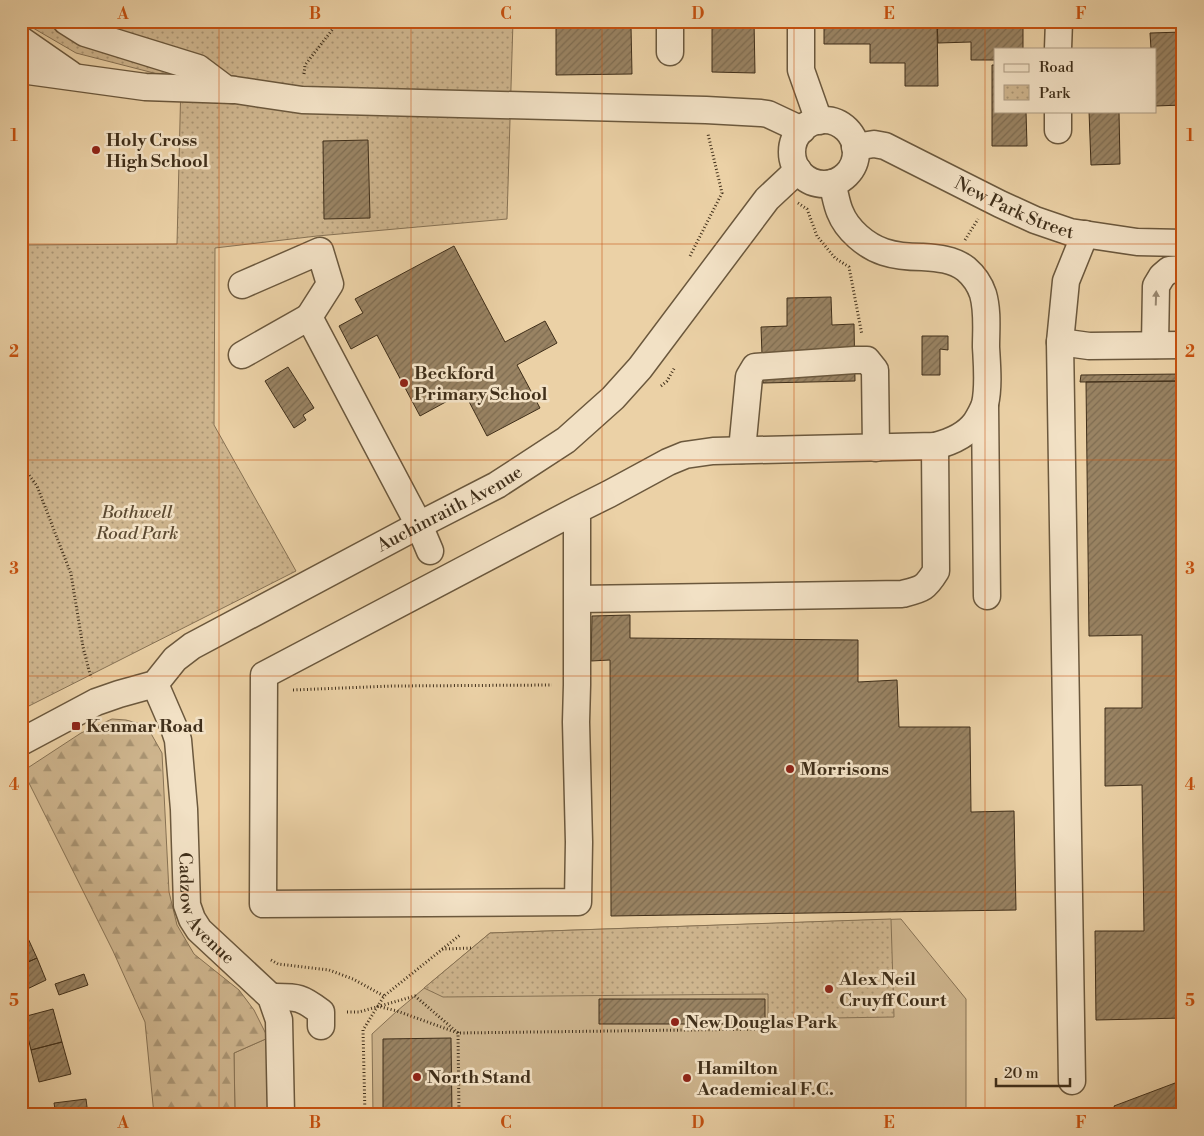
<svg xmlns="http://www.w3.org/2000/svg" width="1204" height="1136" viewBox="0 0 1204 1136" font-family="'Libre Bodoni',serif">
<style>
.grass{fill:#ceb58e;stroke:#877254}
.forest{fill:url(#forest-firs);stroke:#877254}
.park{fill:url(#park-dots);stroke:#877254}
.building{fill:url(#building-hatch);stroke:#402f1a}
.lines{fill:none;stroke-linecap:round;stroke-linejoin:round}
.minor-casing{stroke:#6b583d;stroke-width:29}
.path{stroke:#402f1a;stroke-width:3;stroke-dasharray:1 2.5;stroke-linecap:butt}
.minor{stroke:#f2e1c5;stroke-width:26}
.oneway{fill:#998870}
.grid{fill:none;stroke:#c6510f;stroke-width:1;stroke-opacity:0.55}
.poi-dot{fill:#8f2418;stroke:#f2e1c5;stroke-width:2}
.labels{text-anchor:middle;stroke-width:5;stroke-linejoin:round;paint-order:stroke}
.poi-label{font-size:18px;font-weight:bold;fill:#402f1a;stroke:#f2e1c5;text-anchor:start}
.street-label{font-size:18px;fill:#402f1a;stroke:#f2e1c5}
.park-label{font-size:18px;font-style:italic;fill:#5c4a31;stroke:#f2e1c5}
.neatline{fill:none;stroke:#c6510f;stroke-width:2}
.grid-label{font-size:16px;text-anchor:middle;font-weight:bold;fill:#c6510f}
</style>
<defs>
<pattern id="forest-firs" width="22" height="20" patternUnits="userSpaceOnUse" patternTransform="scale(1.25)"><rect width="22" height="20" fill="#ceb58e"/><path d="M5 1l3.5 6h-7zM16 11l3.5 6h-7z" fill="#a99473"/></pattern>
<pattern id="park-dots" width="8" height="8" patternUnits="userSpaceOnUse" patternTransform="scale(1.25)"><rect width="8" height="8" fill="#ceb58e"/><path d="M2 2h.1M6 6h.1" fill="none" stroke="#a99473" stroke-width="1.8" stroke-linecap="round"/></pattern>
<pattern id="building-hatch" width="6" height="6" patternUnits="userSpaceOnUse" patternTransform="scale(1.25)"><rect width="6" height="6" fill="#998363"/><path d="M-1 1l2-2M0 6l6-6M5 7l2-2" fill="none" stroke="#7e6c51"/></pattern>
</defs>
<rect width="100%" height="100%" fill="#ebd1a6"/>
<filter id="stains"><feTurbulence type="fractalNoise" baseFrequency=".004" numOctaves="4"/><feColorMatrix values="0 0 0 0 .2 0 0 0 0 .09 0 0 0 0 .02 0 0 0 .5 -.17"/></filter>
<radialGradient id="worn" r=".72"><stop offset=".6" stop-color="#630" stop-opacity="0"/><stop offset="1" stop-color="#630" stop-opacity=".3"/></radialGradient>
<path class="grass" d="M901 919 966 999V1115H373L372 1034 397 1011 490 933Z
M268 1038 269 1115H235L234 1053Z"/>
<path class="forest" d="M112 719 126 720 137 723 149 730 162 753 169 892 177 925 194 954 239 990 254 1010 268 1038 234 1053 235 1115H154L145 1022 113 951 23 771 81 733Z"/>
<path class="park" d="M21 21H513L507 219 317 236 215 248 214 425 296 571 21 710V245L177 244 181 80 76 53Z
M891 919 894 1017 768 1019V994L443 997 424 988 490 933Z"/>
<path class="building" d="M556 21H603V26H631L632 74 556 75Z
M712 21H754L755 73 712 72Z
M824 21H937L938 86H905V63H870V44H824Z
M937 21H1023V49H995V60H971V42L938 43Z
M1183 32V105L1155 106V49H1151L1150 33Z
M992 65H995V111H1026L1027 146H992Z
M1089 111H1119L1120 164 1091 165Z
M368 140 370 218 324 219 323 141Z
M454 246 505 342 545 321 557 343 517 365 540 408 487 436 464 392 420 416 377 335 351 349 339 326 363 313 355 299Z
M831 297 832 325 854 324 855 381 763 383 761 327 787 326V298Z
M922 336H948V350L940 349V375H922Z
M288 367 314 408 303 415 306 420 294 428 265 381Z
M1183 374V381L1080 382 1081 375Z
M1183 381V1018L1096 1020 1095 931H1144L1142 785 1105 786V708H1142V635L1089 636 1086 382Z
M630 615V638L858 640V682L897 680 899 727H970L971 812 1014 811 1016 910 611 916 610 660 591 661 592 616Z
M26 934 37 958 21 965V937Z
M37 958 46 980 21 992V965Z
M84 974 88 985 59 995 55 984Z
M599 999H765V1024H599Z
M53 1009 62 1042 31 1050 23 1017Z
M451 1038 452 1115H383V1039Z
M62 1042 71 1074 39 1082 31 1050Z
M1183 1080V1115H1117L1114 1106Z
M86 1099 88 1115H56L54 1103Z"/>
<g class="lines">
<g class="minor-casing">
<g id="minor">
<path d="M66 21 85 33 198 68 226 89 235 90 302 100 706 110 761 113 768 114 802 130"/>
<path d="M670 21V52"/>
<path d="M801 21V70L819 121"/>
<path d="M21 40 70 74"/>
<path d="M1058 49 1059 21"/>
<path d="M21 70 145 87 232 90"/>
<path d="M1058 111V130"/>
<circle cx="824" cy="152" r="32"/>
<path id="s1" d="M855 147 874 144 885 146 1000 204 1035 220 1070 232 1137 242 1183 243"/>
<path d="M242 285 320 251 330 284 309 317"/>
<path d="M1060 342 1089 346 1183 345"/>
<path d="M1155 345 1156 286 1162 276 1169 270 1183 269"/>
<path d="M242 355 309 317 419 525 430 551"/>
<path d="M985 405 987 596"/>
<path d="M742 450 749 377 755 367 855 360H867L875 370 876 448"/>
<path d="M577 510V685L576 722 579 842 578 902 263 904 264 675 577 510 609 494 668 462 685 455 713 451 935 446C951 442 966 436 976 422 979 417 983 410 985 404 989 387 987 365 986 347 986 330 988 311 983 294 980 285 973 275 966 269 953 259 937 258 922 257 910 257 896 256 884 252 866 246 847 230 840 212 836 203 835 192 832 183"/>
<path d="M578 599 902 594C922 589 925 589 936 571L935 446"/>
<path id="s2" d="M155 684 174 728 178 740 184 809 187 905 192 919 199 930 271 997 279 1020 281 1115"/>
<path id="s3" d="M21 742 96 702 119 694 155 684 175 659 192 646 419 525 497 485 566 440 613 398 640 368 767 199 798 170"/>
<path d="M271 997C297 997 300 996 321 1012V1026"/>
<path d="M1072 1081 1060 342 1066 281 1085 234"/>
</g>
</g>
<path class="path" d="M304 74 305 65 339 21
M798 203 807 209 817 236 835 258 849 267 862 335
M965 240 978 219
M690 256 722 193 708 134
M661 386 667 381 675 367
M21 464 37 486 71 574 83 647 91 678
M293 690 392 686 552 685
M442 949 473 948
M271 960 278 964 329 970 353 979 384 996
M377 1006 397 1011 458 1033 765 1029
M347 1012H359L415 996 458 1033 459 1115
M365 1115 363 1030 384 996 460 935"/>
<use href="#minor" class="minor"/>
</g>
<defs><path id="oneway-solid" d="M-6-.8H1V-3.2L6.5 0L1 3.2V.8H-6Z" transform="scale(1.25)"/></defs>
<use class="oneway" href="#oneway-solid" transform="translate(1156 298) rotate(-88)"/>
<path class="grid" d="M219 21V1115M411 21V1115M602 21V1115M794 21V1115M985 21V1115M21 244H1183M21 460H1183M21 676H1183M21 892H1183"/>
<g class="poi-dot">
<circle cx="96" cy="150" r="5"/>
<circle cx="404" cy="383" r="5"/>
<rect x="71" y="721" width="10" height="10" rx="2.5"/>
<circle cx="790" cy="769" r="5"/>
<circle cx="829" cy="989" r="5"/>
<circle cx="675" cy="1022" r="5"/>
<circle cx="417" cy="1077" r="5"/>
<circle cx="687" cy="1078" r="5"/>
</g>
<g class="labels">
<g class="poi-label">
<text x="106" y="146">Holy Cross<tspan x="106" dy="21">High School</tspan></text>
<text x="414" y="379">Beckford<tspan x="414" dy="21">Primary School</tspan></text>
<text x="86" y="732">Kenmar Road</text>
<text x="800" y="775">Morrisons</text>
<text x="839" y="985">Alex Neil<tspan x="839" dy="21">Cruyff Court</tspan></text>
<text x="685" y="1028">New Douglas Park</text>
<text x="697" y="1074">Hamilton<tspan x="697" dy="21">Academical F.C.</tspan></text>
<text x="427" y="1083">North Stand</text>
</g>
<g class="street-label">
<text dy="6" stroke="none"><textPath href="#s1" startOffset="174">New Park Street</textPath></text>
<text dy="6" stroke="none"><textPath href="#s3" startOffset="492">Auchinraith Avenue</textPath></text>
<text dy="6" stroke="none"><textPath href="#s2" startOffset="236">Cadzow Avenue</textPath></text>
</g>
<g class="park-label">
<text x="137" y="518">Bothwell<tspan x="137" dy="21">Road Park</tspan></text>
</g>
</g>
<rect width="1204" height="1136" fill="none" stroke="#ebd1a6" stroke-width="55"/>
<rect x="994" y="48" width="162" height="65" fill="#f2e1c5" stroke="#ab9a81"/>
<rect x="1004" y="64" width="25" height="8" fill="#f2e1c5" stroke="#ab9a81"/>
<text x="1039" y="72" font-size="15" fill="#402f1a">Road</text>
<rect x="1004" y="85" width="25" height="15" fill="url(#park-dots)" stroke="#ab9a81"/>
<text x="1039" y="98" font-size="15" fill="#402f1a">Park</text>
<path d="M996 1078v8h74v-8" fill="none" stroke="#402f1a" stroke-width="2.5"/>
<text x="1004" y="1078" font-size="15" fill="#402f1a" stroke="#f2e1c5" stroke-width="4" paint-order="stroke">20 m</text>
<rect x="28" y="28" width="1148" height="1080" class="neatline"/>
<g class="grid-label">
<text x="123" y="19">A</text>
<text x="315" y="19">B</text>
<text x="506" y="19">C</text>
<text x="698" y="19">D</text>
<text x="889" y="19">E</text>
<text x="1081" y="19">F</text>
<text x="14" y="141">1</text>
<text x="1190" y="141">1</text>
<text x="14" y="357">2</text>
<text x="1190" y="357">2</text>
<text x="14" y="574">3</text>
<text x="1190" y="574">3</text>
<text x="14" y="790">4</text>
<text x="1190" y="790">4</text>
<text x="14" y="1006">5</text>
<text x="1190" y="1006">5</text>
<text x="123" y="1128">A</text>
<text x="315" y="1128">B</text>
<text x="506" y="1128">C</text>
<text x="698" y="1128">D</text>
<text x="889" y="1128">E</text>
<text x="1081" y="1128">F</text>
</g>
<rect width="100%" height="100%" filter="url(#stains)"/>
<rect width="100%" height="100%" fill="url(#worn)"/>
</svg>
